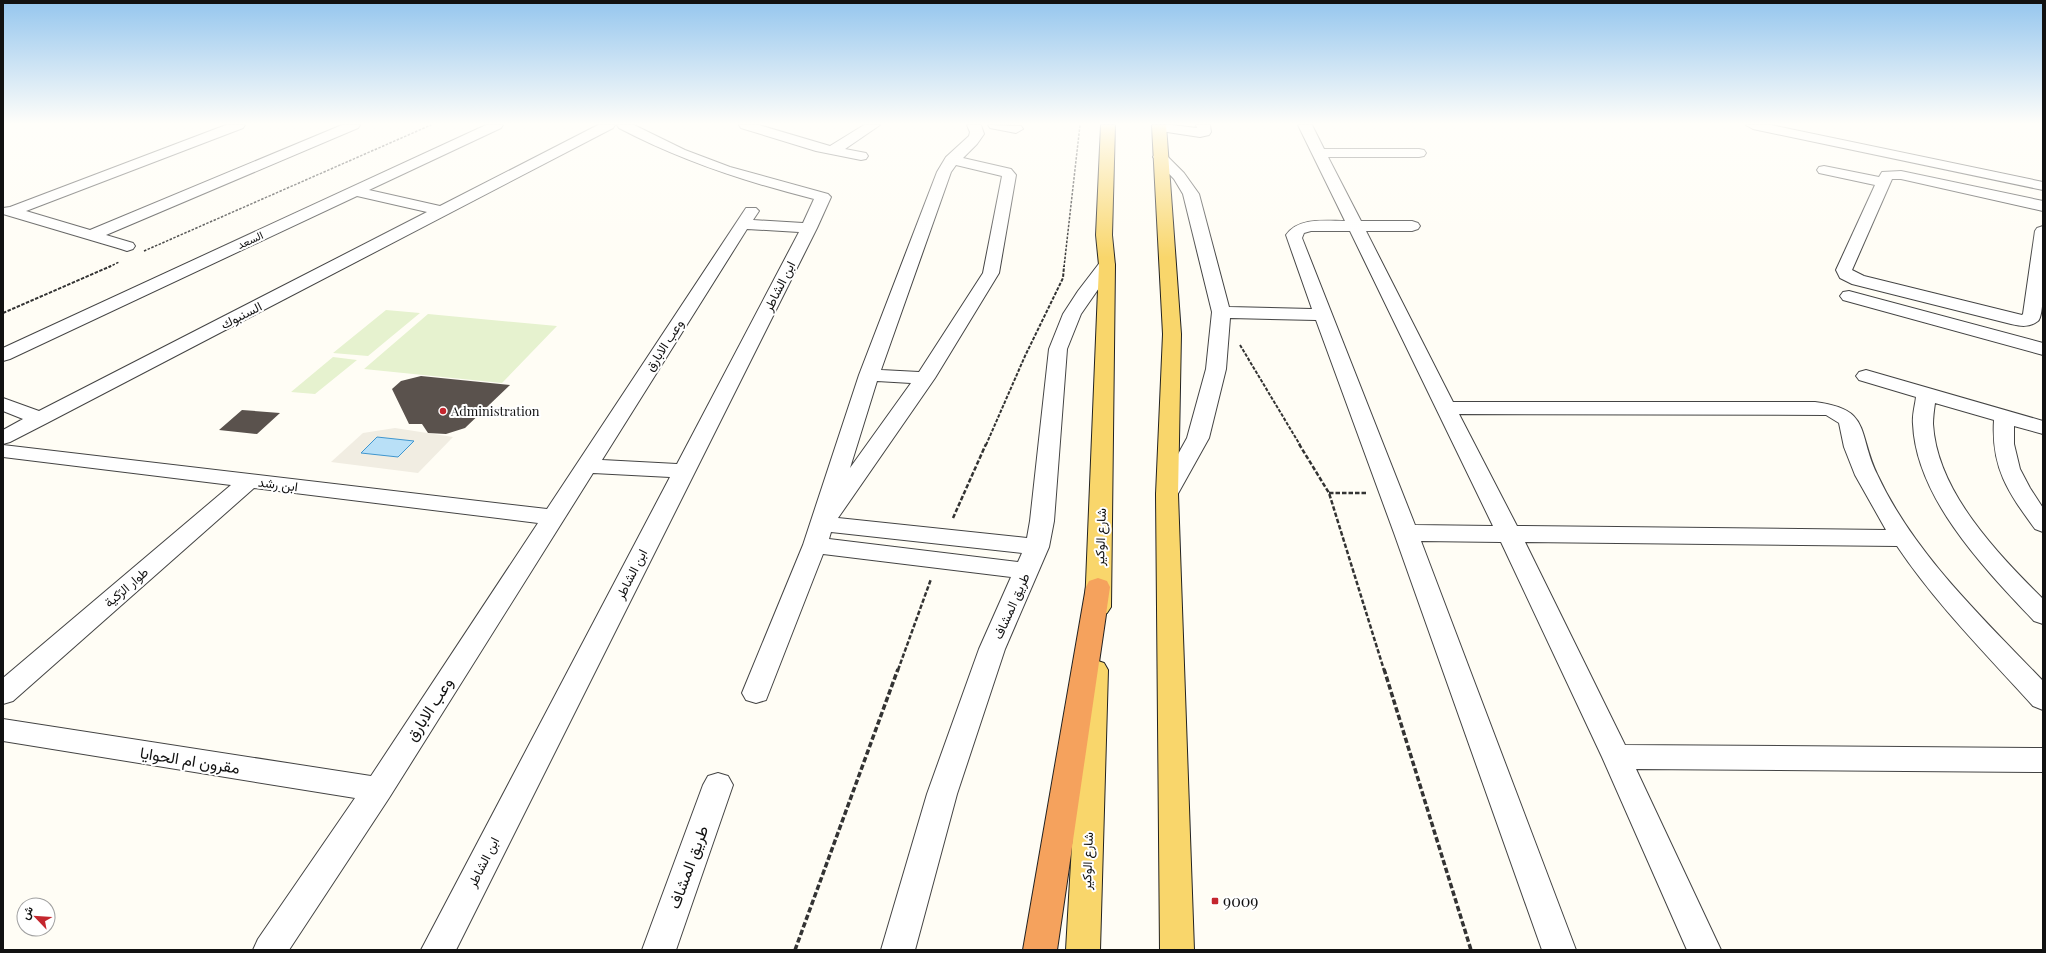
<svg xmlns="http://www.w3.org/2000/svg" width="2046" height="953" viewBox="0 0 2046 953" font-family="'Playfair Display',Vazirmatn,serif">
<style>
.pitch{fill:#e6f2cf}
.plaza{fill:#f1ede2}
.water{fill:#b9e0f7;stroke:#3f96cf}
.building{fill:#5a524d}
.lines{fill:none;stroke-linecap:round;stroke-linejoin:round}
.minor-casing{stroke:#444;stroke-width:2}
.major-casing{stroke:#222;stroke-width:2}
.highway-casing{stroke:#222;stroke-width:2}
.path-far3{stroke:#333;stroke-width:1.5;stroke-dasharray:2.5 1.5;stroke-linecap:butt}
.path-far2{stroke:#333;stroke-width:2;stroke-dasharray:3.5 1.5;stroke-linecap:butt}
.path-far1{stroke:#333;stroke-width:2.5;stroke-dasharray:4.5 2;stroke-linecap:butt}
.path{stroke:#333;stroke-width:3.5;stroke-dasharray:5.5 2.5;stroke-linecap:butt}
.minor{fill:#fff;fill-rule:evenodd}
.major{fill:#f9d66b;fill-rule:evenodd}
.highway{fill:#f5a25d;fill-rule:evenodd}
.poi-dot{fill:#c4262e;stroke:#fff;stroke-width:1.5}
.labels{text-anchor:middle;stroke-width:4;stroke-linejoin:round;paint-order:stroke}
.far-street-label{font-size:11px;fill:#111;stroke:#fff}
.street-label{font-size:13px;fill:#111;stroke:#fff}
.poi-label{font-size:13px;fill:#111;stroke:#fff;text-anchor:start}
.near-street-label{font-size:16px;fill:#111;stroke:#fff}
.near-poi-label{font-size:16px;fill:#111;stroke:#fff;text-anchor:start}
</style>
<rect width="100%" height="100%" fill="#fffdf5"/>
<path class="pitch" d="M386 310 420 313 368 356 333 353Z
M428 314 557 326 502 383 364 369Z
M333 357 357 360 315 394 291 392Z"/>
<path class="plaza" d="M395 428 453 437 418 473 331 462 363 433Z"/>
<path class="water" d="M377 437 414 441 398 457 361 453Z"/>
<path class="building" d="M421 376 510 385 465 428 446 434 428 433 422 424H409L392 389 401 381Z
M242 410 280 413 257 434 219 430Z"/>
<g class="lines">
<g class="minor-casing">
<path id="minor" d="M226 125H245L243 128 26 211 90 230 342 125H360L358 128 106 235 133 243 135 246 133 249 127 251 121 249 3 214V208L10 207Z
M486 125H503L501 128 369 190 440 206 598 125H615L613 128 47 423 10 442 3 444V430L23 419 3 411V398L39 411 427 212 357 196 10 359 3 361V348Z
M617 125H634L685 150 730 167 828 194 831 197 817 228 456 950H421L670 477 593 473 389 798 289 950H253L258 939 355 798 3 741V719L371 776 538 523 254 488 13 701 3 704V678L231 485 3 457V445L547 509 746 208H756L759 211 753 220 803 223 814 199C746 182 682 161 619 128ZM747 229 799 232 677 464 602 460Z
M739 125H759L830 146 864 125H880L845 149 866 153 868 156 866 159 861 160 816 151 741 128Z
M967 125H981L984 134 977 144 963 158 1011 169 1016 175 999 273 935 378 838 518 1027 538 1030 521 1049 349 1063 314 1078 291 1101 261 1107 260 1113 261 1115 265 1081 314 1067 349 1054 521 1049 547 1005 649 957 794 915 950H881L927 794 979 649 1011 577 823 554 766 700 756 703 746 700 742 693 803 545 859 375 937 172 946 157 969 136 970 132ZM956 165 1002 176 983 273 919 372 881 370 951 172ZM877 381 911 383 850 468ZM831 532 1022 553 1018 562 829 539Z
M988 125 1021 126 1023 129 1016 133 990 128Z
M1154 125H1172L1197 128 1196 125H1210L1211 132 1209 135 1200 137 1154 130 1152 127Z
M1298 125H1312L1324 149H1419L1424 150 1426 153 1424 156 1419 157H1328L1361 221H1412L1418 223 1420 226 1418 229 1412 231H1366L1453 402H1815C1872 409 1857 432 1877 474 1914 554 1983 618 2043 681V710L2033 706C1986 654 1936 604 1897 546L1525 542 1625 745 2043 748V772L1636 769 1721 950H1687L1602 757 1501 542 1421 541 1576 950H1542L1394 533 1316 320 1230 318 1226 369 1209 438 1175 499 1167 501 1159 499 1156 494 1187 438 1206 369 1212 312 1183 194 1174 179 1153 157 1155 154H1165L1184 173 1199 194 1229 307 1312 309 1286 235C1299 217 1325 221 1345 221ZM1311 231H1350L1493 526 1415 525 1302 238 1304 233ZM1459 414 1826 415 1839 423 1844 447 1855 475 1886 530 1517 526Z
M1746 125H1771L2043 182V190L1753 129Z
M1824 166 1879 177 1882 172 1901 171 2043 201V211L1901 179H1892L1852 270 1864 276 2022 315 2023 314 2035 231 2037 228 2043 226C2043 241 2046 315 2038 321 2029 328 2020 326 2011 324L1852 284 1840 278 1836 270 1875 185 1819 173 1817 170 1819 167Z
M1849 291 2043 343V355L1843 300 1840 296 1843 292Z
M1866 370 2043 421V434L2014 426V444L2020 469 2030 488 2043 508V532L2035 529C2008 492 1991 468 1994 420L1935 403C1934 410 1933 417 1933 424 1937 492 1998 554 2043 599V624L2034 621C1986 570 1916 499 1913 424 1912 415 1915 406 1916 397L1859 380 1856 376 1859 372Z
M718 773 728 776 733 785 676 950H642L703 785 708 776Z"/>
</g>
<g class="major-casing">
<path id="major" d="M1101 125H1115L1112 235 1115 265 1111 607 1107 613 1098 616 1089 613 1085 607 1099 265 1096 235Z
M1152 125H1166L1181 334 1178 494 1194 950H1160L1156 494 1163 334Z
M1095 660 1104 663 1108 670 1100 950H1066L1082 670 1086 663Z"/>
</g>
<g class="highway-casing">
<path id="highway" d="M1098 578 1107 581 1110 587 1057 950H1023L1086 587 1089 581Z"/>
</g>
<path class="path-far3" d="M144 251 431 125
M109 267 119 262
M1064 267 1080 125"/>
<path class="path-far2" d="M3 313 111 266
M1240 345 1300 445
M986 445 1025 356 1063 278 1064 266"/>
<path class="path-far1" d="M1299 444 1329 493 1384 670
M1329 493H1367
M953 518 986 444
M898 670 931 579"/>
<path class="path" d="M1384 669 1471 950
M795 950 898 669"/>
<use href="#minor" class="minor"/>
<use href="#major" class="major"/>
<use href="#highway" class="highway"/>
</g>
<linearGradient id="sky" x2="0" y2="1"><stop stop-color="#95c6ee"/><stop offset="0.48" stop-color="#fffefa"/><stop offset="1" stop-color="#fffefa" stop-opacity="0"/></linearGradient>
<rect width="2046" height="258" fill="url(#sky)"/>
<g class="poi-dot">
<circle cx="443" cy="411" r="4"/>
<rect x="1211" y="897" width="8" height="8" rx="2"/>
</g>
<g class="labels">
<g class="far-street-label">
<text transform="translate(250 240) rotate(-25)" y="4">السعد</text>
</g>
<g class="street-label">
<text transform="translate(779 286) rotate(-63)" y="5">ابن الشاطر</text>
<text transform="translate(241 315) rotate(-27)" y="5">السنبوك</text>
<text transform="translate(664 345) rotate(-57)" y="5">وعب الابارق</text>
<text transform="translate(278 484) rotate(7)" y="5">ابن رشد</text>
<text transform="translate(1100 537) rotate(-88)" y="5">شارع الوكير</text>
<text transform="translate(631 574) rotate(-63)" y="5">ابن الشاطر</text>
<text transform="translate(126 587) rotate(-41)" y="5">طوار الرّكية</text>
<text transform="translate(1011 606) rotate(-66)" y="5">طريق المشاف</text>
<text transform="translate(1087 861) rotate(-88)" y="5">شارع الوكير</text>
<text transform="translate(483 862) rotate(-63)" y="5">ابن الشاطر</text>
</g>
<g class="poi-label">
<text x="451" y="416">Administration</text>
</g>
<g class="near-street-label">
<text transform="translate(429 709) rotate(-57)" y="6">وعب الابارق</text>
<text transform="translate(190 760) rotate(9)" y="6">مقرون ام الحوايا</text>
<text transform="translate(688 867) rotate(-70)" y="6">طريق المشاف</text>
</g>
<g class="near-poi-label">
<text x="1223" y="907">9009</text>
</g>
</g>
<rect width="2046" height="953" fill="none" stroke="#111111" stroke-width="8"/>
<g transform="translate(36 917) rotate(295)"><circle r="19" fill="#ffffff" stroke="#a0a0a0"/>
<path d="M0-3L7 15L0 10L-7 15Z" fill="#c4262e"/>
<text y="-6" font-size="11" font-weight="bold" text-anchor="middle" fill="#111111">ش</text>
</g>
</svg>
